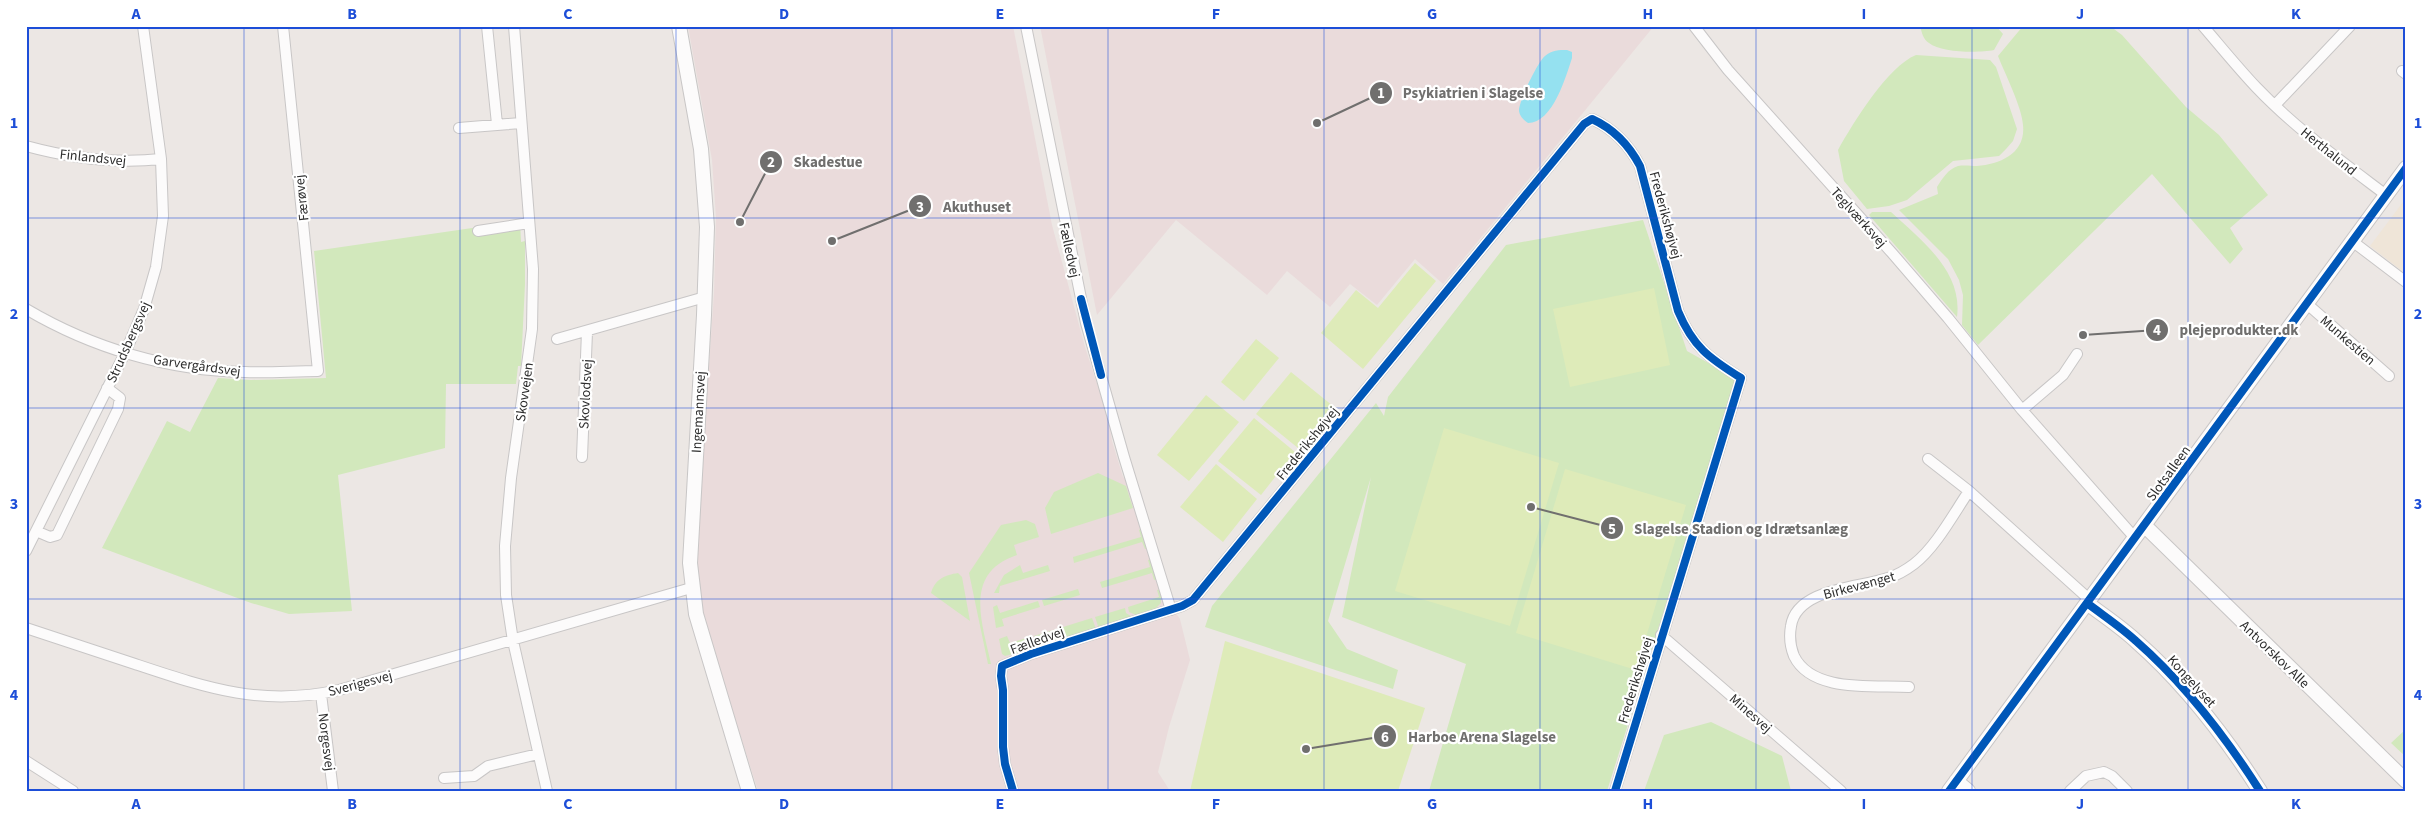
<svg xmlns="http://www.w3.org/2000/svg" width="2432" height="817" viewBox="0 0 2432 817" font-family="'Source Sans 3',sans-serif">
<style>
.education{fill:#efe5d8}
.medical{fill:#eadbdb}
.green{fill:#d2e8bc}
.pitch{fill:#deebb9}
.water{fill:#95e1f0}
.lines{fill:none;stroke-linecap:round;stroke-linejoin:round}
.street-casing{stroke:#c8c6c6;stroke-width:12}
.secondary-casing{stroke:#c8c6c6;stroke-width:16}
.street{stroke:#fcfbfb;stroke-width:10}
.secondary{stroke:#fcfbfb;stroke-width:14}
.cycleway-casing{stroke:#fff;stroke-width:11}
.cycleway{stroke:#0057b8;stroke-width:8}
.grid{fill:none;stroke:#1d4ed8;stroke-width:1;stroke-opacity:0.55}
.labels{text-anchor:middle;stroke-width:4.5;stroke-linejoin:round;paint-order:stroke}
.street-label{font-size:14px;fill:#2e2e2e;stroke:#fff}
.leader{fill:none;stroke:#706f6e;stroke-width:2}
.callout-dot{fill:#706f6e;stroke:#fff;stroke-width:2}
.mark-label{font-size:15px;text-anchor:middle;font-weight:bold;fill:#fff}
.callout-label{font-size:15px;text-anchor:middle;font-weight:bold;fill:#706f6e;stroke:#fff;stroke-width:4.5;stroke-linejoin:round;paint-order:stroke}
.neatline{fill:none;stroke:#1d4ed8;stroke-width:2}
.grid-label{font-size:16px;text-anchor:middle;font-weight:bold;fill:#1d4ed8}
</style>
<rect width="100%" height="100%" fill="#ece7e4"/>
<path class="education" d="M2406 198V274L2370 246Z"/>
<path class="medical" d="M688 26H1013L1052 225 1085 347 1109 421 1112 441 1123 477 1127 480 1162 594 1180 619 1190 660 1169 727 1158 772 1170 791H758L703 617 697 581V540L714 293 716 218 712 160Z
M1040 26H1654L1443 284 1415 259 1377 305 1350 284 1330 307 1287 271 1267 295 1176 220 1097 315Z"/>
<path class="green" d="M1920 26H1996L2003 34 1994 50C1979 53 1941 53 1929 43 1923 39 1922 33 1920 26Z
M2023 26H2110L2122 35 2186 107 2219 135 2268 195 2230 228 2243 249 2230 264 2152 174 1978 345 1962 325 1963 295 1959 280 1948 259 1899 210 1938 194 1937 187C1942 179 1948 169 1958 166 1964 165 1971 166 1977 166 2001 164 2026 153 2023 125 2022 107 2005 74 1998 56Z
M1916 55 1990 60 1996 67 2017 129 2013 141 2006 149 1999 156 1953 161 1907 200 1889 206 1867 209 1844 181 1838 150C1853 123 1888 66 1916 55Z
M1872 212H1891C1921 240 1963 271 1957 317L1869 215Z
M1643 220 1687 351 1737 379 1607 791H1429L1466 664 1342 617 1371 477 1328 621 1347 649 1398 670 1393 689 1205 627 1212 606 1376 403 1384 416 1388 397 1506 245Z
M520 221 521 242 525 241V284L521 366H518L516 384H446L445 448 338 475 352 611 289 614 251 603 102 548 167 421 190 432 218 378 251 380 326 378 314 251Z
M1098 473 1126 486 1133 508 1051 534 1045 508 1054 492Z
M1026 520 1035 524 1039 537 1014 545 1017 555C963 573 982 622 991 664H988L969 573 1001 525Z
M1142 528 1148 548 1145 549 1142 542 1074 563 1073 557 1141 537 1139 530Z
M1152 559 1158 579 1154 580 1152 573 1102 588 1100 582 1150 567 1148 560Z
M1020 565 1023 573 1048 565 1050 571 1000 586 999 593H994L1004 575Z
M958 573 962 577 970 621 931 593C935 579 945 575 958 573Z
M1078 589 1080 595 1044 606 1042 600Z
M1161 589V603L1153 611 1138 616 1129 612 1128 607 1159 597 1157 590Z
M1038 601 1040 607 1002 619 1004 626 996 628 993 607 997 605 1000 613Z
M1125 608 1126 613 1134 618 1099 629 1095 617Z
M1092 618 1096 629 1032 649 1035 641 1034 636Z
M1007 636 1010 643 1030 637 1032 642 1029 650 1005 656 1002 654 999 639Z
M1711 722 1782 756 1791 791H1644L1664 735Z
M2406 729V757L2391 743Z"/>
<path class="pitch" d="M1415 263 1436 281 1363 369 1321 333 1356 290 1378 308Z
M1654 288 1670 365 1570 387 1553 309Z
M1256 339 1279 358 1244 401 1221 382Z
M1291 372 1333 406 1298 448 1256 414Z
M1206 395 1239 422 1189 481 1157 455Z
M1254 418 1295 452 1261 495 1218 461Z
M1444 428 1559 463 1510 626 1395 591Z
M1216 464 1257 499 1223 542 1180 507Z
M1565 469 1686 505 1636 670 1516 633Z
M1225 641 1425 708 1398 791H1190Z"/>
<path class="water" d="M1567 50 1572 52V58C1566 76 1553 123 1528 123 1524 120 1520 117 1519 111 1518 103 1538 61 1545 56 1552 50 1559 50 1567 50Z"/>
<g class="lines">
<g class="street-casing">
<path id="street" d="M487 26 497 124
M514 26 533 269 532 329 511 478 505 546 506 595 513 641 547 791
M1026 26 1086 323 1124 457 1171 610
M1694 26 1728 70 1892 253 1948 318 2022 410 2135 538
M2203 26C2221 47 2238 68 2256 87 2295 128 2341 161 2386 195
M2402 71 2406 74
M2275 105 2350 26
M459 128 521 123
M26 146C70 158 116 164 161 159
M478 231 529 223
M2352 241 2406 282
M2306 303 2389 376
M26 309C92 348 169 371 245 372 269 373 294 371 318 371L283 26
M557 339 705 297
M2022 410 2063 375 2077 354
M582 457 587 332
M1928 459 1969 491 2090 600
M36 531 50 537 57 535 118 409 120 398 107 388
M26 551 125 353 144 309 156 267 163 216 161 159 143 26
M26 628C62 640 99 652 135 664 207 688 262 707 339 690L691 588
M1661 635 1841 791
M1909 687C1873 685 1812 693 1794 656 1790 646 1789 637 1791 626 1797 588 1859 588 1888 578 1898 575 1906 570 1914 564 1936 547 1954 513 1969 491
M321 694 333 791
M26 761 73 791
M444 778 474 776 488 766 538 754
M1013 791 1005 764 1003 747V690L1001 676 1002 666 1031 654 1182 606 1193 600 1584 124 1592 119C1614 129 1629 145 1640 166L1678 311C1693 347 1709 358 1741 378L1615 791
M2070 791 2086 776 2104 772 2112 776 2127 791"/>
</g>
<g class="secondary-casing">
<path id="secondary" d="M679 26 701 149 707 227 704 315 690 563 696 614 749 791
M2145 526 2406 781
M2087 603C2104 616 2121 627 2136 641 2185 684 2225 736 2260 791
M1956 781 1968 791
M1949 791 2406 168"/>
</g>
<use href="#street" class="street"/>
<use href="#secondary" class="secondary"/>
<g class="cycleway-casing">
<path id="cycleway" d="M1081 299 1101 375
M2087 603C2104 616 2121 627 2136 641 2185 684 2225 736 2260 791
M1013 791 1005 764 1003 747V690L1001 676 1002 666 1031 654 1182 606 1193 600 1584 124 1592 119C1614 129 1629 145 1640 166L1678 311C1693 347 1709 358 1741 378L1615 791
M1949 791 2406 168"/>
</g>
<use href="#cycleway" class="cycleway"/>
</g>
<path class="grid" d="M244 26V791M460 26V791M676 26V791M892 26V791M1108 26V791M1324 26V791M1540 26V791M1756 26V791M1972 26V791M2188 26V791M26 218H2406M26 408H2406M26 599H2406"/>
<g class="labels">
<g class="street-label">
<text transform="translate(2329 151) rotate(39)" y="5">Herthalund</text>
<text transform="translate(93 157) rotate(6)" y="5">Finlandsvej</text>
<text transform="translate(301 198) rotate(-96)" y="5">Færøvej</text>
<text transform="translate(1666 215) rotate(75)" y="5">Frederikshøjvej</text>
<text transform="translate(1859 217) rotate(48)" y="5">Teglværksvej</text>
<text transform="translate(1070 250) rotate(78)" y="5">Fælledvej</text>
<text transform="translate(2348 340) rotate(41)" y="5">Munkestien</text>
<text transform="translate(128 342) rotate(-66)" y="5">Strudsbergsvej</text>
<text transform="translate(197 365) rotate(8)" y="5">Garvergårdsvej</text>
<text transform="translate(524 392) rotate(-82)" y="5">Skovvejen</text>
<text transform="translate(585 394) rotate(-87)" y="5">Skovlodsvej</text>
<text transform="translate(698 412) rotate(-87)" y="5">Ingemannsvej</text>
<text transform="translate(1307 443) rotate(-51)" y="5">Frederikshøjvej</text>
<text transform="translate(2168 473) rotate(-54)" y="5">Slotsalleen</text>
<text transform="translate(1859 585) rotate(-15)" y="5">Birkevænget</text>
<text transform="translate(1037 640) rotate(-20)" y="5">Fælledvej</text>
<text transform="translate(2275 654) rotate(44)" y="5">Antvorskov Alle</text>
<text transform="translate(1635 680) rotate(-73)" y="5">Frederikshøjvej</text>
<text transform="translate(2192 681) rotate(48)" y="5">Kongelyset</text>
<text transform="translate(360 683) rotate(-15)" y="5">Sverigesvej</text>
<text transform="translate(1751 713) rotate(41)" y="5">Minesvej</text>
<text transform="translate(327 742) rotate(83)" y="5">Norgesvej</text>
</g>
</g>
<path class="leader" d="M1317 123L1381 93M740 222L771 162M832 241L920 206M2083 335L2157 330M1531 507L1612 528M1306 749L1385 736"/>
<g class="callout-dot">
<circle cx="1317" cy="123" r="5"/>
<circle cx="740" cy="222" r="5"/>
<circle cx="832" cy="241" r="5"/>
<circle cx="2083" cy="335" r="5"/>
<circle cx="1531" cy="507" r="5"/>
<circle cx="1306" cy="749" r="5"/>
<circle cx="1381" cy="93" r="12"/>
<circle cx="771" cy="162" r="12"/>
<circle cx="920" cy="206" r="12"/>
<circle cx="2157" cy="330" r="12"/>
<circle cx="1612" cy="528" r="12"/>
<circle cx="1385" cy="736" r="12"/>
</g>
<g class="mark-label">
<text x="1381" y="98">1</text>
<text x="771" y="167">2</text>
<text x="920" y="212">3</text>
<text x="2157" y="335">4</text>
<text x="1612" y="534">5</text>
<text x="1385" y="742">6</text>
</g>
<g class="callout-label">
<text x="1473" y="98">Psykiatrien i Slagelse</text>
<text x="828" y="167">Skadestue</text>
<text x="977" y="212">Akuthuset</text>
<text x="2239" y="335">plejeprodukter.dk</text>
<text x="1741" y="534">Slagelse Stadion og Idrætsanlæg</text>
<text x="1482" y="742">Harboe Arena Slagelse</text>
</g>
<rect width="2432" height="817" fill="none" stroke="#ffffff" stroke-width="55"/>
<rect x="28" y="28" width="2376" height="762" class="neatline"/>
<g class="grid-label">
<text x="136" y="19">A</text>
<text x="352" y="19">B</text>
<text x="568" y="19">C</text>
<text x="784" y="19">D</text>
<text x="1000" y="19">E</text>
<text x="1216" y="19">F</text>
<text x="1432" y="19">G</text>
<text x="1648" y="19">H</text>
<text x="1864" y="19">I</text>
<text x="2080" y="19">J</text>
<text x="2296" y="19">K</text>
<text x="14" y="128">1</text>
<text x="2418" y="128">1</text>
<text x="14" y="319">2</text>
<text x="2418" y="319">2</text>
<text x="14" y="509">3</text>
<text x="2418" y="509">3</text>
<text x="14" y="700">4</text>
<text x="2418" y="700">4</text>
<text x="136" y="809">A</text>
<text x="352" y="809">B</text>
<text x="568" y="809">C</text>
<text x="784" y="809">D</text>
<text x="1000" y="809">E</text>
<text x="1216" y="809">F</text>
<text x="1432" y="809">G</text>
<text x="1648" y="809">H</text>
<text x="1864" y="809">I</text>
<text x="2080" y="809">J</text>
<text x="2296" y="809">K</text>
</g>
</svg>
